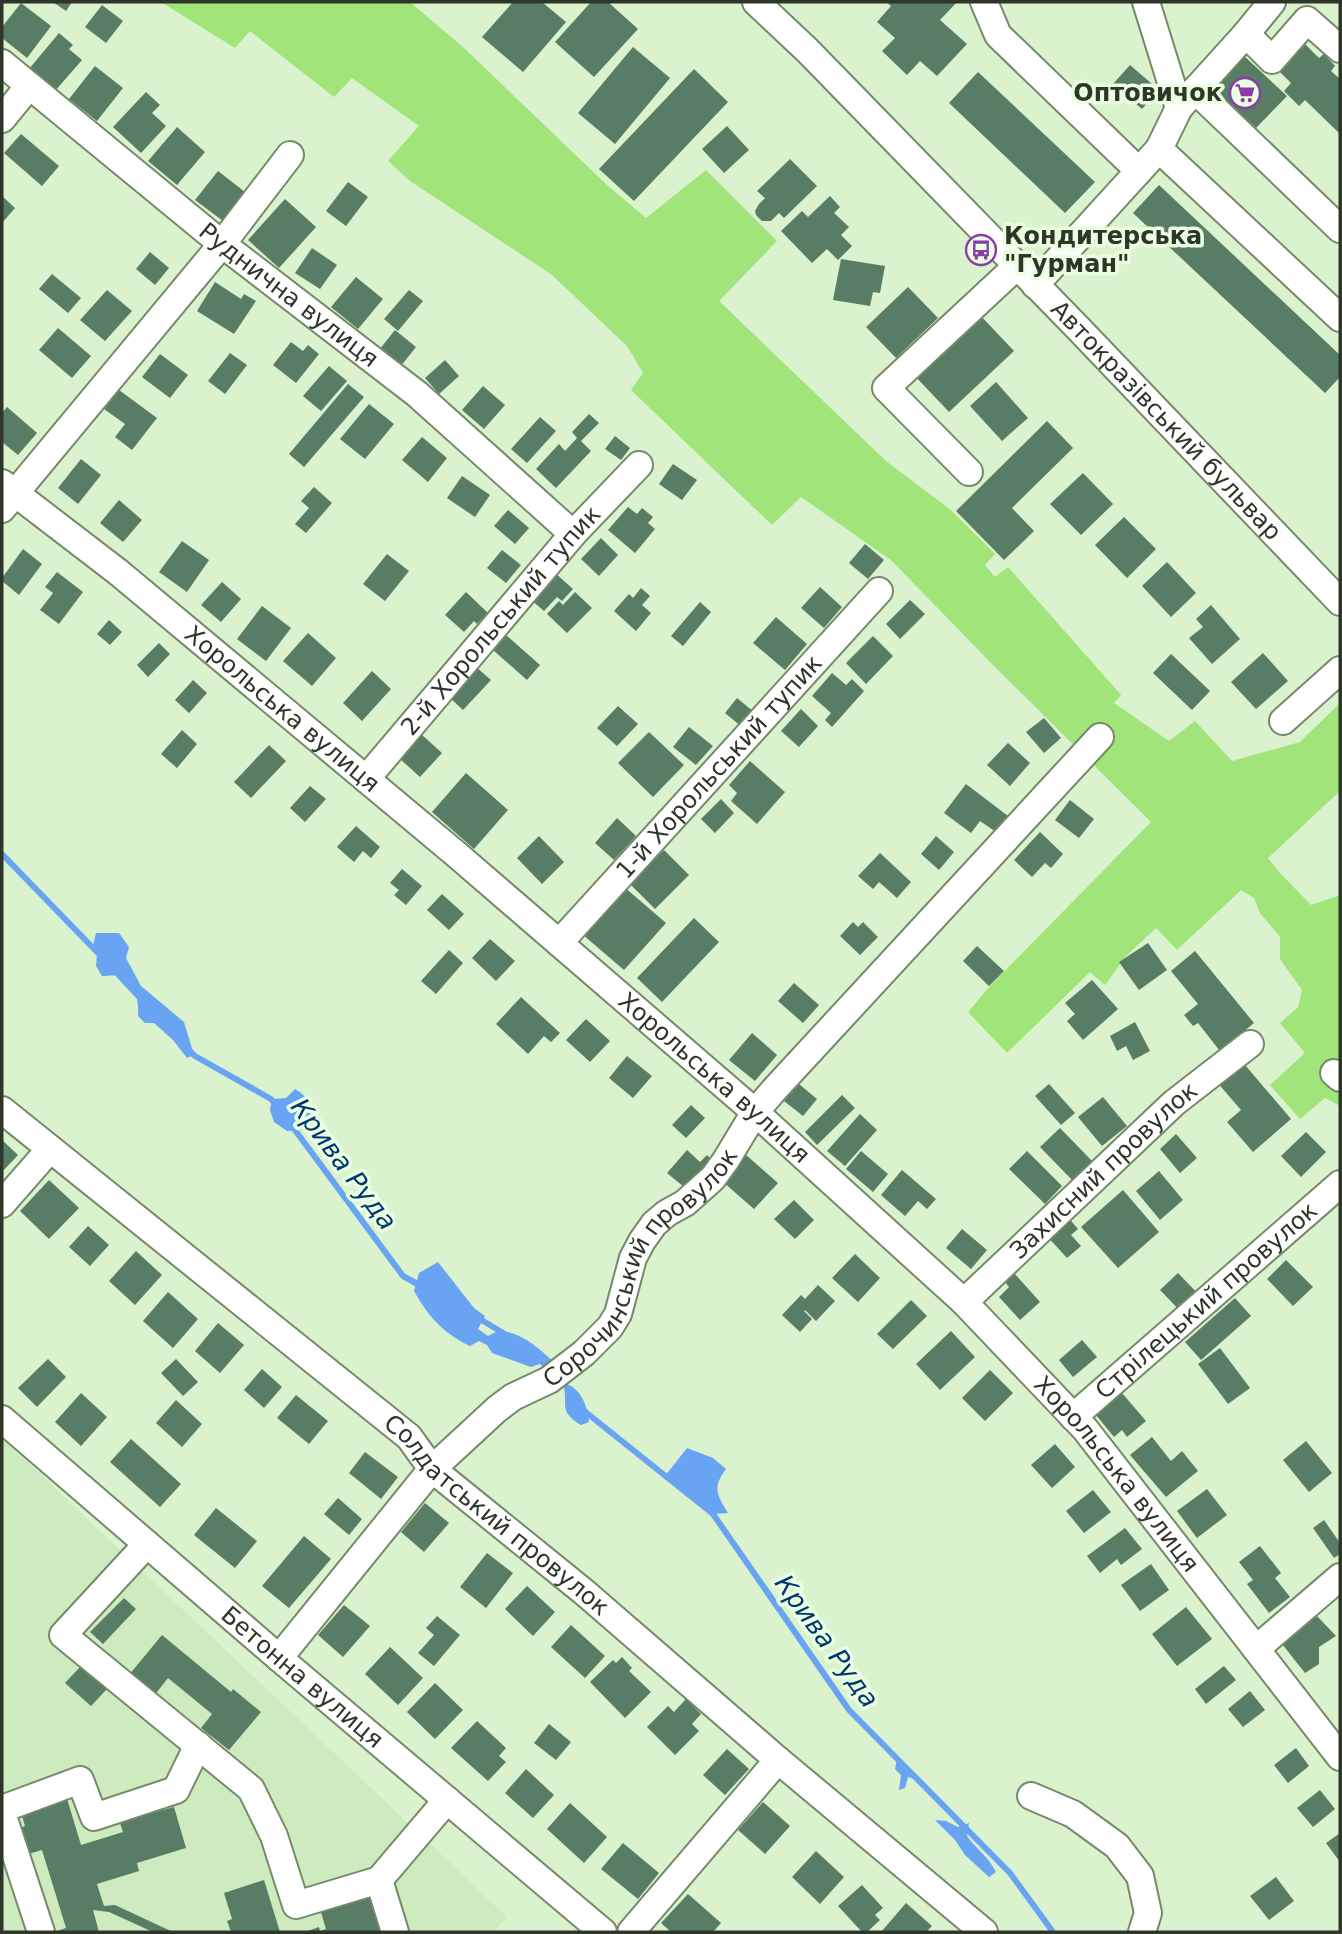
<svg xmlns="http://www.w3.org/2000/svg" width="1342" height="1934" viewBox="0 0 1342 1934" font-family="'DejaVu Sans',sans-serif">
<style>
.built{fill:#ceebbf}
.green{fill:#a0e47a}
.water{fill:#68a4f1}
.lines{fill:none;stroke-linecap:round;stroke-linejoin:round}
.stream{stroke:#68a4f1;stroke-width:6}
.building{fill:#587c64}
.minor-casing{stroke:#748a69;stroke-width:30}
.minor{stroke:#fff;stroke-width:26}
.labels{text-anchor:middle;stroke-width:7;stroke-linejoin:round;paint-order:stroke}
.poi-label{font-size:24px;font-weight:bold;fill:#2d3628;stroke:#eafee0;text-anchor:end}
.street-label{font-size:24px;fill:#2d3628;stroke:#eafee0}
.water-label{font-size:26px;font-style:italic;fill:#003772;stroke:#eafee0}
</style>
<rect width="100%" height="100%" fill="#daf2cd"/>
<path class="built" d="M2 1438 507 1917 494 1932H2Z"/>
<path class="green" d="M161 2H410L464 48 607 185 646 218 706 170 777 241 719 301 886 461 952 511 995 554 985 565 995 577 1008 567 1121 695 1114 703 1169 741 1195 721 1232 761 1300 742 1340 703V791L1268 858 1279 872 1311 905 1340 895V1106L1325 1098 1300 1119 1270 1085 1305 1053 1280 1023 1298 1007 1302 990 1280 959V937L1260 913 1254 898 1241 890 1177 950 1156 928 1126 956 1105 985 1090 972 1007 1053 968 1012 991 985 1151 822 990 662 891 560 801 497 772 525 631 390 643 373 627 346 552 275 410 181 388 161 419 126 352 78 334 97 250 31 235 48Z"/>
<path class="water" d="M96 933H119L129 947 126 958 141 986 184 1022 194 1055 187 1058 173 1040 154 1023H145L138 1016C139 1002 136 981 120 976 115 975 107 976 102 976L96 966 97 954 92 950Z
M295 1089C312 1099 310 1106 311 1124L301 1130 287 1131 274 1122 270 1110 272 1099 286 1098Z
M438 1262 474 1308 485 1316 478 1329 488 1336C510 1321 539 1348 555 1363L547 1370 540 1364 531 1367 492 1353 487 1345 479 1341 470 1346C444 1334 428 1316 414 1291L419 1273Z
M563 1383C580 1386 588 1406 589 1422L581 1425C557 1411 569 1404 563 1383Z
M687 1448 713 1458 726 1469C712 1488 717 1495 728 1513L713 1514 665 1476Z
M897 1759 922 1781 908 1777 905 1788 899 1790 901 1775 895 1769Z
M935 1820 946 1821 958 1827 969 1823 967 1836C978 1851 987 1855 996 1872L989 1877 965 1855 955 1840Z"/>
<g class="lines">
<path class="stream" d="M2 854 98 953
M115 971 141 999
M189 1050 195 1056 271 1099 277 1106
M292 1126 403 1276 423 1287
M475 1316 508 1336
M583 1410 713 1514 849 1710 1010 1873 1053 1932"/>
</g>
<path class="building" d="M53 2H72L66 11Z
M513 2H542L566 22 523 72 482 37Z
M591 2H608L638 29 594 77 555 42Z
M886 2H957L940 20 967 44 937 76 920 61 907 75 882 51 895 38 877 22 891 6Z
M21 3 51 26 27 58 2 38V27Z
M102 5 123 21 106 43 85 27Z
M59 33 73 45 69 49 82 60 55 91 29 69Z
M1305 44 1319 58 1324 54 1335 66 1331 71 1340 79V134L1305 100 1299 106 1284 91 1291 83 1279 71Z
M633 47 670 78 615 144 578 113Z
M1243 55 1287 96 1256 128 1212 87Z
M1130 65 1159 90 1142 109 1113 84Z
M95 66 123 88 97 121 69 99Z
M694 69 728 102 634 201 599 169Z
M978 72 1095 182 1065 213 949 103Z
M146 92 160 105 152 113 166 126 141 153 113 127Z
M727 126 749 150 724 173 702 149Z
M177 127 205 152 177 185 148 161Z
M21 134 59 166 42 186 4 153Z
M790 159 817 186 784 218 779 213 771 221H762L756 215 755 211 759 204 765 198 757 191Z
M218 171 245 192 223 221 195 200Z
M348 182 368 197 346 226 326 211Z
M1159 185 1340 355V377L1325 393 1133 213Z
M2 196 15 208 2 223Z
M830 196 840 207 834 213 849 227 841 235 852 246 838 260 827 249 812 263 781 231 802 211 808 217Z
M285 199 316 227 279 268 248 240Z
M312 248 337 265 320 289 295 273Z
M150 252 169 268 155 285 136 269Z
M841 259 885 266 880 293 873 292 870 306 833 300Z
M52 274 81 298 68 313 39 289Z
M356 277 383 299 358 329 331 307Z
M215 282 241 299 244 294 256 301 234 334 197 311Z
M908 287 938 318 896 358 866 327Z
M107 290 132 311 105 341 80 320Z
M409 290 423 301 398 331 384 319Z
M978 313 1014 351 949 412 914 375Z
M58 328 91 356 72 378 39 350Z
M395 330 416 347 400 367 379 350Z
M291 342 303 351 308 345 319 354 296 383 273 365Z
M230 353 247 365 225 394 208 381Z
M160 354 188 375 170 398 142 377Z
M445 360 459 376 439 394 425 378Z
M329 366 347 381 321 411 303 396Z
M996 382 1028 418 1002 441 970 406Z
M348 384 364 397 304 467 289 454Z
M483 386 505 405 484 429 462 410Z
M119 390 157 418 132 450 115 437 125 424 104 409Z
M369 404 394 424 365 459 340 439Z
M7 407 37 433 18 455 2 442V413Z
M589 414 599 423 581 441 591 451 556 488 536 469 559 444 565 451 577 438 572 432Z
M540 417 556 431 527 463 511 449Z
M1047 421 1073 448 1012 508 1034 531 1004 560 956 511Z
M615 436 630 448 621 460 605 449Z
M422 437 447 458 428 482 402 460Z
M81 459 101 475 78 504 58 488Z
M673 464 697 480 682 500 659 484Z
M1083 473 1113 504 1081 535 1050 504Z
M462 476 490 495 475 517 447 498Z
M314 487 332 503 306 533 295 524 309 508 301 501Z
M119 500 142 520 123 542 100 523Z
M628 507 637 514 642 508 653 517 648 523 655 529 635 553 608 530Z
M508 510 529 528 515 544 494 526Z
M1124 517 1156 549 1127 578 1095 545Z
M601 538 618 555 599 576 581 559Z
M182 541 209 560 187 592 159 572Z
M865 544 884 560 868 579 849 563Z
M23 549 42 564 19 595 2 581V578Z
M502 550 521 565 506 583 487 568Z
M387 554 409 571 385 601 363 584Z
M1167 562 1196 593 1171 617 1142 586Z
M57 572 83 592 59 624 40 610 53 593 45 587Z
M554 572 573 589 562 601 557 597 544 611 530 599Z
M222 582 241 599 221 622 201 605Z
M820 587 842 607 824 628 801 608Z
M641 588 650 596 642 605 651 613 636 631 614 611 629 594 633 598Z
M466 592 488 613 477 624 474 621 464 632 445 615Z
M575 592 592 608 567 633 547 614 559 601 563 605Z
M910 600 925 614 900 639 886 624Z
M700 602 711 612 683 646 671 636Z
M1211 605 1240 639 1212 664 1189 638 1203 627 1196 619Z
M262 606 291 628 266 661 237 639Z
M776 617 807 644 785 670 753 643Z
M109 620 122 632 110 645 97 634Z
M308 633 336 658 312 686 283 661Z
M506 635 540 665 527 680 493 650Z
M873 636 893 656 866 684 846 663Z
M159 643 170 654 148 677 137 665Z
M1263 653 1288 681 1256 709 1231 682Z
M1171 654 1210 691 1192 710 1153 673Z
M476 667 491 680 463 710 449 697Z
M372 671 391 689 362 721 343 703Z
M832 673 846 685 852 679 864 691 832 727 825 720 831 713 812 696Z
M193 680 207 693 189 713 175 700Z
M737 698 754 712 742 727 725 713Z
M618 706 638 724 617 746 597 728Z
M801 709 818 726 799 747 781 731Z
M1044 718 1061 738 1044 753 1026 732Z
M689 727 713 746 696 765 673 747Z
M182 730 197 744 177 768 161 754Z
M649 732 684 765 653 797 618 763Z
M421 734 442 753 420 777 399 758Z
M1008 743 1030 763 1010 786 987 765Z
M269 745 286 761 251 798 234 782Z
M750 761 785 792 757 824 731 801 737 793 729 785Z
M466 773 508 810 474 849 432 812Z
M966 784 1008 816 996 832 980 821 971 833 944 813Z
M310 786 326 799 305 822 290 808Z
M721 799 734 813 715 833 701 819Z
M1070 800 1094 819 1079 838 1055 820Z
M617 818 636 836 614 860 595 843Z
M356 826 380 847 371 858 363 851 354 862 337 847Z
M1040 832 1063 854 1051 868 1045 863 1032 877 1014 860Z
M539 836 564 862 542 884 517 858Z
M936 836 954 852 939 870 921 854Z
M664 850 689 875 655 909 630 884Z
M880 853 911 882 897 898 879 882 873 889 858 876Z
M402 869 422 886 406 905 394 895 399 890 390 883Z
M623 886 666 923 624 970 582 934Z
M442 894 464 914 449 930 427 910Z
M694 918 719 942 662 1002 637 978Z
M853 922 858 927 863 922 878 937 860 955 840 936Z
M490 939 515 961 496 981 472 958Z
M1148 943 1167 970 1139 990 1119 962Z
M977 946 1004 971 989 986 963 961Z
M449 950 463 963 436 994 421 981Z
M1195 951 1254 1023 1220 1051 1198 1023 1193 1026 1184 1015 1198 1004 1171 971Z
M1092 980 1118 1009 1083 1040 1067 1021 1075 1014 1065 1003Z
M794 983 819 1005 803 1023 778 1001Z
M521 997 560 1033 551 1042 544 1036 528 1054 496 1024Z
M586 1019 610 1041 590 1062 566 1040Z
M1135 1022 1150 1051 1133 1060 1126 1046 1117 1051 1110 1036Z
M752 1033 777 1055 755 1081 729 1060Z
M627 1056 652 1076 633 1098 609 1078Z
M1240 1059 1291 1119 1253 1152 1227 1122 1241 1110 1216 1081Z
M799 1084 817 1099 803 1116 784 1101Z
M1049 1084 1075 1113 1061 1125 1035 1096Z
M842 1095 855 1108 817 1145 805 1132Z
M1103 1097 1127 1126 1102 1146 1078 1117Z
M691 1105 705 1118 686 1138 672 1125Z
M860 1114 877 1130 845 1166 827 1151Z
M1060 1128 1093 1162 1073 1181 1040 1147Z
M1306 1132 1326 1152 1301 1177 1281 1156Z
M1176 1134 1197 1158 1180 1173 1160 1149Z
M2 1140 18 1155 2 1172Z
M687 1150 700 1162 707 1155 715 1163 690 1192 667 1173Z
M861 1151 888 1174 873 1192 846 1169Z
M1027 1151 1062 1186 1045 1204 1009 1169Z
M745 1154 778 1183 754 1209 722 1181Z
M902 1170 936 1199 927 1209 918 1201 905 1216 881 1195Z
M1159 1171 1183 1200 1160 1220 1136 1191Z
M49 1180 79 1208 49 1239 20 1211Z
M1123 1190 1159 1232 1118 1268 1081 1227Z
M794 1200 814 1220 795 1239 774 1219Z
M1067 1216 1078 1229 1071 1235 1081 1246 1067 1258 1046 1235Z
M88 1226 109 1245 90 1266 69 1247Z
M962 1229 987 1250 971 1269 946 1248Z
M136 1251 162 1275 135 1305 109 1281Z
M855 1254 880 1278 858 1302 832 1278Z
M1286 1260 1313 1287 1293 1306 1267 1279Z
M1014 1273 1040 1302 1020 1320 999 1297 1009 1287 1005 1282Z
M1178 1273 1203 1299 1185 1316 1160 1290Z
M818 1285 835 1301 816 1321 805 1310 804 1311 812 1319 800 1332 782 1315 801 1295 805 1299Z
M168 1292 198 1319 173 1348 143 1321Z
M1235 1298 1251 1316 1201 1360 1185 1342Z
M911 1300 927 1316 893 1349 877 1334Z
M218 1323 244 1345 220 1373 195 1351Z
M951 1331 975 1357 940 1390 916 1364Z
M1082 1340 1097 1357 1073 1377 1059 1360Z
M1220 1348 1250 1388 1228 1404 1198 1364Z
M48 1359 66 1377 37 1407 18 1388Z
M176 1359 198 1382 183 1396 161 1373Z
M262 1369 282 1387 264 1408 244 1390Z
M990 1370 1013 1393 985 1421 962 1398Z
M81 1393 107 1417 81 1446 55 1422Z
M1122 1393 1146 1421 1127 1437 1122 1430 1114 1437 1096 1415Z
M296 1395 328 1421 309 1444 277 1418Z
M176 1400 202 1424 182 1447 156 1423Z
M1152 1437 1171 1461 1182 1451 1198 1471 1166 1497 1130 1455Z
M131 1439 181 1484 160 1507 110 1462Z
M1306 1441 1332 1473 1309 1492 1283 1460Z
M1055 1444 1075 1467 1052 1488 1031 1465Z
M365 1452 398 1477 381 1499 349 1473Z
M1207 1489 1227 1515 1197 1538 1177 1511Z
M1093 1490 1111 1512 1084 1533 1066 1511Z
M338 1498 362 1519 349 1535 324 1514Z
M425 1503 449 1523 424 1552 401 1532Z
M216 1508 257 1541 235 1568 194 1535Z
M1324 1520 1340 1543V1554L1334 1558 1313 1528Z
M1125 1528 1142 1549 1121 1565 1117 1559 1100 1573 1087 1556Z
M304 1536 331 1559 289 1608 262 1586Z
M1260 1546 1281 1573 1275 1578 1290 1597 1269 1613 1247 1584 1253 1580 1239 1562Z
M487 1553 513 1573 486 1608 460 1587Z
M1151 1564 1169 1590 1140 1611 1121 1585Z
M527 1586 555 1612 533 1636 505 1609Z
M124 1598 136 1609 103 1644 90 1632Z
M344 1605 370 1626 343 1657 318 1635Z
M1186 1607 1212 1639 1177 1666 1152 1634Z
M437 1616 460 1635 434 1666 418 1653 434 1635 426 1628Z
M1317 1616 1336 1636 1319 1647V1664L1305 1673 1282 1644Z
M571 1625 605 1656 585 1678 551 1647Z
M162 1635 231 1692 233 1689 261 1712 229 1750 201 1728 212 1714 168 1678 149 1702 124 1681Z
M390 1647 423 1678 398 1705 365 1674Z
M622 1657 632 1668 629 1671 651 1692 625 1718 590 1682 613 1660 616 1663Z
M81 1666 107 1689 91 1706 65 1683Z
M1224 1666 1236 1680 1206 1704 1195 1689Z
M435 1683 463 1710 435 1739 407 1712Z
M1250 1691 1265 1710 1243 1727 1228 1709Z
M686 1699 701 1714 692 1724 699 1731 675 1755 647 1727 668 1706 674 1712Z
M477 1721 506 1748 499 1756 506 1762 488 1781 451 1748Z
M549 1724 571 1742 556 1760 534 1743Z
M1296 1748 1309 1766 1288 1783 1274 1765Z
M727 1749 749 1769 725 1795 703 1775Z
M526 1769 554 1795 533 1818 505 1793Z
M1320 1790 1335 1809 1313 1827 1297 1808Z
M65 1792 81 1845 123 1832 118 1817 144 1809 145 1815 174 1807 186 1848 137 1863 139 1871 97 1884 104 1906 115 1905 173 1932H153L109 1912 93 1910 99 1932H54L66 1928 42 1850 25 1855 17 1829 25 1826 19 1806Z
M763 1802 790 1826 765 1854 738 1830Z
M570 1803 607 1837 584 1863 547 1829Z
M1340 1833V1862L1326 1843Z
M623 1843 659 1873 638 1899 601 1869Z
M816 1851 844 1877 820 1904 792 1877Z
M1276 1877 1294 1901 1269 1920 1250 1896Z
M264 1880 280 1932H231L227 1921 232 1919 224 1893Z
M862 1885 883 1908 875 1915 880 1920 867 1932H862L838 1906Z
M688 1894 721 1923 713 1932H671L661 1923Z
M377 1895 388 1932H305L319 1927 320 1931 326 1929 319 1906 345 1898 347 1904Z
M906 1903 932 1926 926 1932H881Z"/>
<g class="lines">
<g class="minor-casing">
<g id="minor">
<path id="s1" d="M756 2 808 51 1077 327 1340 602"/>
<path d="M984 2 998 35 1139 171"/>
<path d="M1146 2 1179 108"/>
<path d="M1246 34 1272 60 1307 20 1340 49"/>
<path id="s2" d="M2 63 222 244 417 394 573 534"/>
<path d="M1195 90 1340 229"/>
<path d="M2 119 29 86"/>
<path d="M1159 149 1179 108 1246 34 1272 2"/>
<path d="M1035 285 1159 149 1340 318"/>
<path d="M969 472 886 388 1017 266"/>
<path id="s3" d="M2 483 118 572 456 854 755 1112 964 1302 1085 1429 1340 1757"/>
<path d="M2 509 222 244 290 155"/>
<path d="M1283 721 1340 670"/>
<path id="s4" d="M366 779 573 534 639 465"/>
<path id="s5" d="M559 943 879 591"/>
<path d="M1334 1073 1340 1078"/>
<path id="s6" d="M2 1110 409 1437 432 1469 584 1592 778 1760 984 1932"/>
<path d="M2 1204 50 1149"/>
<path id="s7" d="M964 1302 1174 1103 1250 1044"/>
<path id="s8" d="M1073 1417 1340 1184"/>
<path id="s9" d="M2 1419 279 1658 603 1932"/>
<path d="M147 1544 63 1635 251 1789 274 1836 296 1905 379 1880 447 1800"/>
<path d="M1256 1649 1340 1577"/>
<path id="s10" d="M279 1658 432 1469 497 1409 513 1397 549 1380 584 1353 610 1327 618 1314 633 1258 642 1241 654 1224 667 1213 685 1203 713 1178 726 1160 755 1112 774 1090 1100 737"/>
<path d="M1031 1796 1073 1814 1117 1846 1140 1876 1148 1913 1142 1932"/>
<path d="M2 1809 80 1780 94 1817 176 1790 198 1745"/>
<path d="M2 1813 41 1932"/>
<path d="M379 1880 395 1932"/>
<path d="M631 1932 778 1760"/>
</g>
</g>
<use href="#minor" class="minor"/>
</g>
<defs>
<g id="supermarket-ring" transform="scale(1.575)"><circle r="9.5" fill="#eafee0" stroke="#8b3baa" stroke-width="1.5"/><path d="M-6-5.5h2.5l.6 2H6L4.5 2H-2.5L-4.4-4H-6ZM-1.5 3.2a1.3 1.3 0 1 0 .1 0ZM3 3.2a1.3 1.3 0 1 0 .1 0Z" fill="#8b3baa"/></g>
<g id="bus-ring" transform="scale(1.575)"><circle r="9.5" fill="#eafee0" stroke="#8b3baa" stroke-width="1.5"/><path d="M-5-6H5V4H4V6H2V4H-2V6H-4V4H-5ZM-3.5-4V0h7V-4ZM-3.5 1.2v1.5H-2V1.2ZM2 1.2v1.5H3.5V1.2Z" fill="#8b3baa"/></g>
</defs>
<g fill-rule="evenodd">
<use href="#supermarket-ring" x="1245" y="93"/>
<use href="#bus-ring" x="981" y="250"/>
</g>
<g class="labels">
<g class="poi-label">
<text x="1222" y="101">Оптовичок</text>
<text x="1004" y="244" text-anchor="start">Кондитерська<tspan x="1004" dy="28">"Гурман"</tspan></text>
</g>
<g class="street-label">
<text dy="8" stroke="none"><textPath href="#s2" startOffset="369">Руднична вулиця</textPath></text>
<text dy="8" stroke="none"><textPath href="#s1" startOffset="586">Автокразівський бульвар</textPath></text>
<text dy="8" stroke="none"><textPath href="#s4" startOffset="208">2-й Хорольський тупик</textPath></text>
<text dy="8" stroke="none"><textPath href="#s3" startOffset="360">Хорольська вулиця</textPath></text>
<text dy="8" stroke="none"><textPath href="#s5" startOffset="238">1-й Хорольський тупик</textPath></text>
<text dy="8" stroke="none"><textPath href="#s3" startOffset="928">Хорольська вулиця</textPath></text>
<text dy="8" stroke="none"><textPath href="#s7" startOffset="192">Захисний провулок</textPath></text>
<text dy="8" stroke="none"><textPath href="#s10" startOffset="541">Сорочинський провулок</textPath></text>
<text dy="8" stroke="none"><textPath href="#s8" startOffset="177">Стрілецький провулок</textPath></text>
<text dy="8" stroke="none"><textPath href="#s3" startOffset="1494">Хорольська вулиця</textPath></text>
<text dy="8" stroke="none"><textPath href="#s6" startOffset="640">Солдатський провулок</textPath></text>
<text dy="8" stroke="none"><textPath href="#s9" startOffset="396">Бетонна вулиця</textPath></text>
</g>
<g class="water-label">
<text transform="translate(344 1164) rotate(53)" y="9">Крива Руда</text>
<text transform="translate(827 1641) rotate(54)" y="9">Крива Руда</text>
</g>
</g>
<rect width="1342" height="1934" fill="none" stroke="#2d3628" stroke-width="7"/>
</svg>
